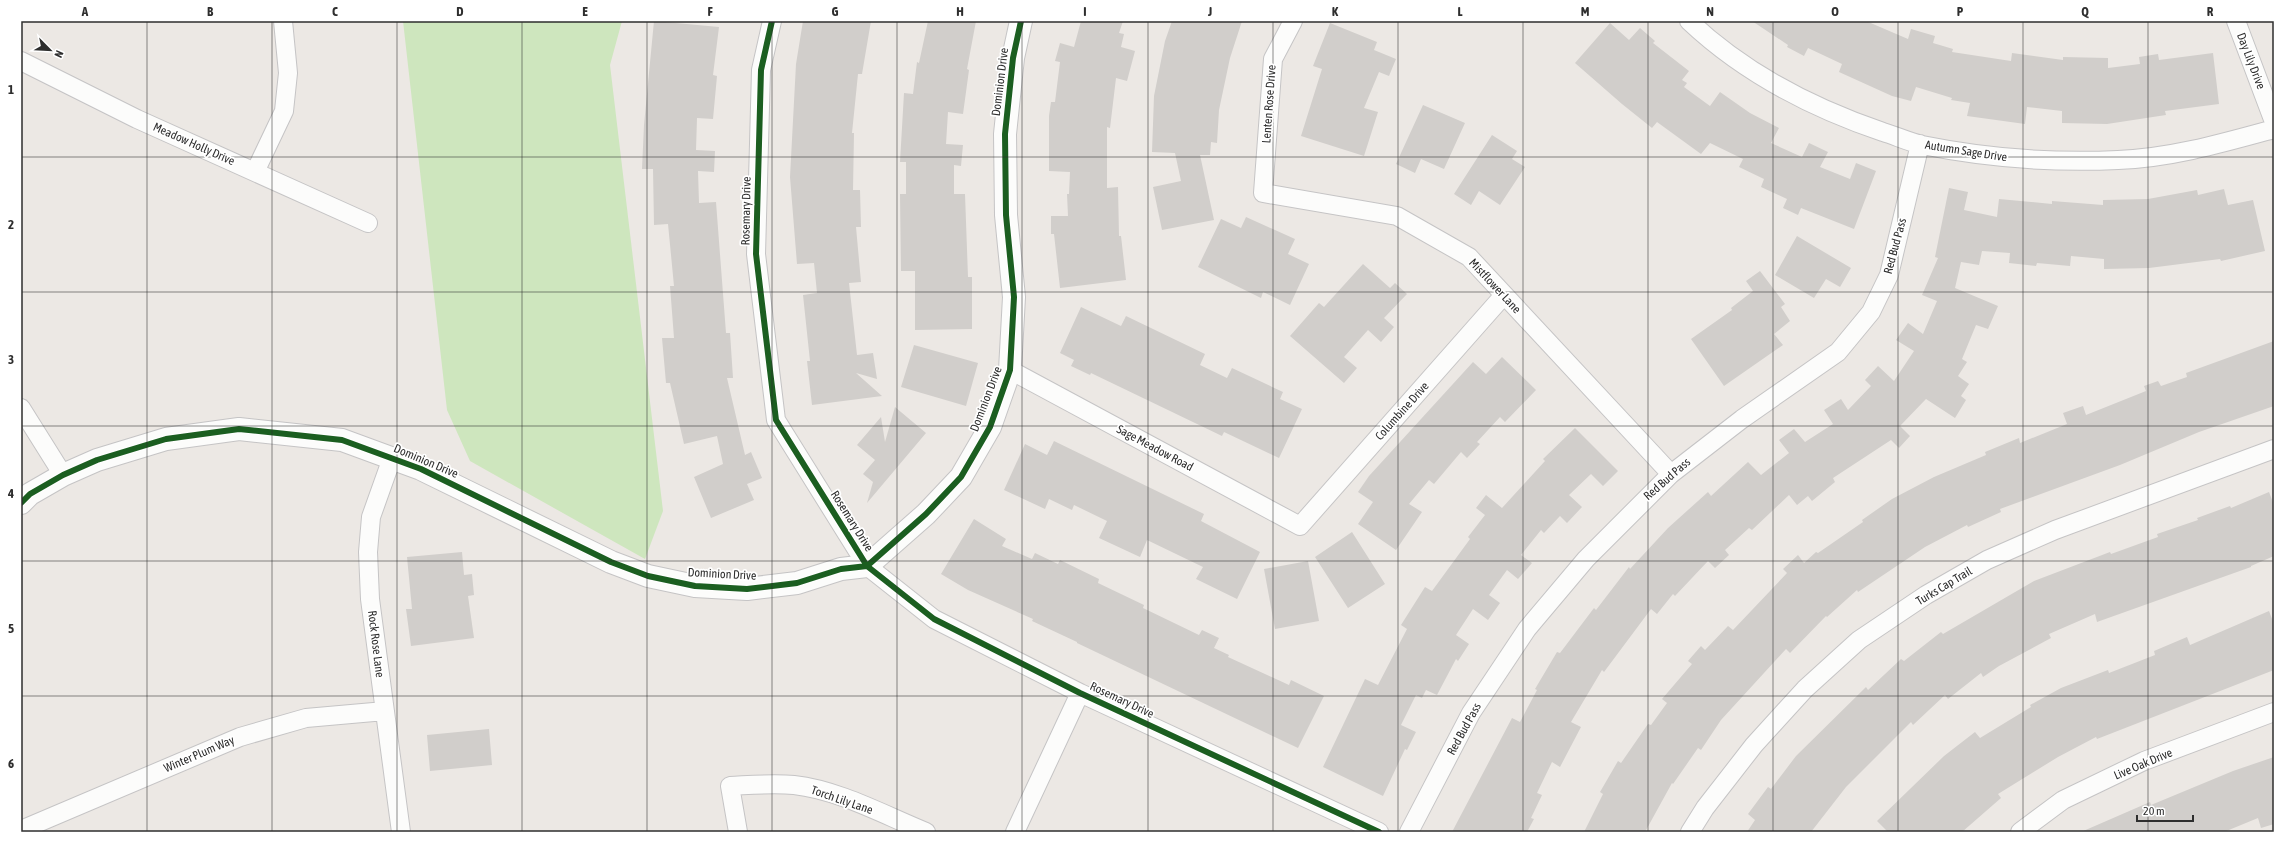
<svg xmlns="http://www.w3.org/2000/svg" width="2295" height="853" viewBox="0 0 2295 853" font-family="'Asap Condensed',sans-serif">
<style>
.green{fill:#cee6be}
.building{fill:#d1cecb}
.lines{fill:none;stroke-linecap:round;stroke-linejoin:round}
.minor-casing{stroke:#c5c4c5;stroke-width:20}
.tertiary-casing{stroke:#c5c4c5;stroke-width:24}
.minor{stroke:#fcfcfb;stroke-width:18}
.tertiary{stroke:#fcfcfb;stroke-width:22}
.cycleway-casing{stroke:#fff;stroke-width:8}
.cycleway{stroke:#1b5e20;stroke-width:6}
.grid{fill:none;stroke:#2e2e2e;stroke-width:1;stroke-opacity:0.55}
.labels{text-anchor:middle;stroke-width:3.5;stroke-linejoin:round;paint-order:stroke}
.street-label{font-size:12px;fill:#2e2e2e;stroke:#fff}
.neatline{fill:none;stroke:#2e2e2e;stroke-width:1.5}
.grid-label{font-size:13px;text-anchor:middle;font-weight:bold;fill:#2e2e2e}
</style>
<rect width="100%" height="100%" fill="#ece8e4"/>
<path class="green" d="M403 21H622L610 65 663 511 645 559 470 461 447 410Z"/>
<path class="building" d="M654 21 719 27 713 75 717 76 713 119 697 118 696 150 715 151 714 172 698 171 699 203 716 202 726 333H730L733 378H727L745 455 751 452 762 478 747 484 754 500 711 518 694 477 723 464 717 436 684 444 670 383H666L662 338H674L670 286H674L668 224 654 225 653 169H642L644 125Z
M803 21H871L862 74H858L852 133H854L853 190H860L861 227H856L861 282 849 283 857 355 873 353 877 379 856 373 882 396 812 405 807 361H810L803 295 817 293 814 263 797 264 790 177 796 64Z
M928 21H976L967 69 969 70 963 114 948 112 946 144 963 145 961 166 954 165V194H965L968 277H972V329L915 330V271H901L900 194H906V162H900L904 93 913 94 917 62 919 63Z
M1081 21H1123L1119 33 1124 34 1121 47 1135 51 1127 81 1116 78 1110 128 1107 127V188L1118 187 1119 236H1121L1126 280 1060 288 1054 234H1051V216H1068L1067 194H1069L1070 172 1049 171V116L1051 102H1055L1060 62 1055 61 1060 43 1074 47Z
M1172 21H1242L1230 58 1219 110 1217 143 1211 142 1210 155H1200L1214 220 1162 230 1153 187 1181 181 1175 153 1152 152 1154 96 1165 41Z
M1752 21H1866L1908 39 1911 29 1935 36 1933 43 1953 49 1952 52 2011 61 2012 53 2063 60V57L2108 58V68L2140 64 2139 57 2158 54 2159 60 2213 53 2219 104 2165 111 2166 115 2107 124 2062 123V111L2027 107 2025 124 1967 116 1970 103 1951 100 1952 98 1916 87 1911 101 1892 96 1839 72 1842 64 1808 48 1804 56 1787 47 1788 45Z
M1330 23 1377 42 1374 50 1396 59 1389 76 1379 72 1364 108 1378 112 1364 156 1301 136 1322 69 1313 66Z
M1610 23 1629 40 1640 28 1655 41 1653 43 1689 71 1682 80 1687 83 1684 87 1710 106 1720 92 1750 113 1779 128 1771 143 1802 157 1809 143 1828 152 1820 167 1850 179 1856 163 1876 171 1854 229 1801 208 1798 215 1783 208 1787 199 1761 187 1764 179 1739 167 1743 159 1710 143 1701 154 1657 122 1652 128 1622 104 1575 63Z
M1423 105 1465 123 1444 169 1421 159 1415 173 1396 164Z
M1492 135 1517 151 1512 159 1525 167 1500 205 1479 191 1471 205 1454 194Z
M1949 188 1968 192 1964 210 1997 217 1999 199 2052 204V201L2103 205V200L2148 199 2197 190 2198 195 2224 189 2228 205 2253 200 2265 251 2221 261 2220 259 2149 268 2104 269V259L2071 256 2070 266 2037 263 2036 266 2009 263 2010 253 1982 251 1979 265 1961 262 1955 288 1998 306 1988 329 1976 325 1962 359 1967 362 1958 376 1969 384 1961 396 1966 400 1955 418 1926 399 1900 426 1910 436 1899 448 1891 440 1833 478 1835 482 1812 501 1808 496 1797 505 1789 495 1752 530 1749 528 1725 550 1729 555 1715 568 1708 561 1675 596 1673 594 1657 614 1651 609 1604 672 1602 670 1571 722 1581 727 1560 767 1552 762 1537 793 1542 795 1531 818 1534 819 1527 832H1452L1512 718 1520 722 1537 690 1535 689 1557 652 1560 653 1594 608 1596 610 1629 567 1630 569 1668 528 1708 492 1711 496 1748 462 1761 475 1789 453 1779 440 1794 429 1805 442 1833 424 1824 410 1841 399 1848 410 1871 386 1865 380 1878 366 1894 381 1914 351 1896 340 1908 323 1923 334 1937 301 1922 295 1938 258 1935 257Z
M1246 217 1295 239 1288 254 1309 264 1290 305 1263 292 1261 298 1198 267 1221 219 1241 228Z
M1797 236 1851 268 1840 287 1826 279 1814 298 1775 275Z
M1363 264 1390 288 1395 283 1407 294 1384 318 1394 327 1381 342 1368 330 1344 357 1357 368 1344 383 1290 336 1319 303 1324 307Z
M1760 271 1785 304 1781 307 1790 321 1774 334 1783 345 1724 386 1691 339 1732 310 1731 308 1753 291 1746 281Z
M1081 307 1121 326 1126 316 1205 354 1200 365 1227 378 1232 368 1283 392 1280 399 1302 409 1279 458 1224 432 1222 436 1091 373 1090 375 1071 366 1074 360 1060 353Z
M2274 341V406L2199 432 2120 465 2000 509 2001 512 1968 527 1967 525 1925 547 1858 592 1857 590 1827 617 1826 616 1790 653 1786 649 1721 720 1701 750 1698 748 1673 784 1672 783 1645 832H1584L1603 794 1600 792 1618 761 1621 763 1648 724 1651 725 1667 703 1662 699 1692 664 1688 661 1701 646 1705 650 1728 626 1733 630 1787 573 1783 569 1798 555 1804 563 1816 552 1818 553 1863 522 1862 520 1892 499 1934 477 1986 455 1985 452 2019 438 2020 443 2067 424 2063 413 2083 406 2086 415 2146 391 2144 386 2158 381 2161 386 2187 377 2186 373Z
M914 345 978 363 966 406 901 387Z
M1502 357 1536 390 1505 422 1500 417 1477 442 1480 444 1467 458 1461 452 1434 484 1429 480 1409 504 1422 512 1396 550 1358 524 1373 502 1358 492 1369 476 1473 362 1486 374Z
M895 407 926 433 867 503 873 482 863 474 875 460 857 445 881 417 885 442Z
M1575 428 1618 471 1603 486 1591 474 1569 495 1582 507 1567 523 1560 516 1544 533 1541 530 1521 555 1532 563 1518 579 1507 570 1489 595 1500 603 1488 620 1473 609 1456 635 1469 644 1458 661 1456 659 1437 695 1426 690 1422 698 1416 695 1401 725 1416 732 1407 750 1405 749 1383 796 1323 767 1365 679 1378 685 1407 629 1401 625 1425 587 1432 591 1470 539 1468 537 1485 515 1476 508 1486 495 1502 508 1545 461 1543 459Z
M1054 441 1204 514 1201 521 1260 552 1237 599 1196 579 1203 567 1147 540 1140 557 1099 538 1107 521 1074 505 1072 510 1049 499 1045 509 1004 490 1025 444 1047 455Z
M2269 492 2274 505V556L2251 566V567L2097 622 2095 614 2049 634 2051 638 1999 666 1983 677 1981 673 1948 699 1945 695 1913 725 1911 722 1846 787 1811 832H1747L1755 820 1748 814 1768 787 1771 789 1796 756 1866 687 1868 690 1901 659 1904 661 1941 632 1943 634 2034 581 2110 552 2111 554 2158 537 2157 534 2198 520 2197 518 2230 506 2231 508Z
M974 519 1006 539 1002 546 1032 559 1035 553 1058 564 1060 560 1099 579 1098 583 1144 605 1143 608 1199 635 1202 630 1219 638 1214 648 1229 655 1228 657 1289 685 1291 680 1324 696 1298 748 1077 643V642L1032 621 1033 619 968 590 941 574Z
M1352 532 1385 584 1348 608 1315 557Z
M462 552 464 575 472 574 474 595 468 596 474 638 411 646 406 609H412L407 557Z
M1308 561 1319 621 1275 629 1264 569Z
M2269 611 2274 624V670L2097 739 2096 737 2058 757 1998 794 2001 798 1962 832H1888L1877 821 1944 756 1975 732 1980 738 2031 707 2030 705 2061 688 2108 670 2109 673 2155 655 2154 651 2187 637 2190 645Z
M489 729 492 765 430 771 427 735Z
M2274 757V824L2261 828 2258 818 2224 832H2081L2150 802 2151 805 2233 771Z"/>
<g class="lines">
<g class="minor-casing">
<path id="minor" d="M772 21 761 70 756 254 776 420 867 566 934 619 1080 693 1379 832
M1293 21 1273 59 1263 193 1397 216 1469 257 1671 474
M1689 21C1744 73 1812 108 1883 132 1896 136 1909 142 1922 145 1986 158 2052 163 2118 160 2171 158 2223 143 2274 129
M2236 21 2274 122
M21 61 137 119 368 223
M255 172 284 111 288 73 283 21
M1010 370 1300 526 1504 295
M21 408 63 475
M392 458 371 517 368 552 370 599 401 832
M21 830 240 737 306 718 385 711
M738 832 730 786C751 785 772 783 794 785 839 790 884 815 926 832
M1015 832 1080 693
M1409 832 1471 713 1527 629 1586 559 1671 474 1742 419 1838 352 1871 312 1889 275 1920 144
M1690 832 1705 808 1754 745 1805 689 1859 640 1926 595 1987 560 2055 530 2274 449
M2020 832 2063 800 2144 761 2274 712"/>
</g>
<g class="tertiary-casing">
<path id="tertiary" d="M21 503 30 494 63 475 97 460 166 439 239 429 342 440 421 469 611 562 648 576 695 586 747 589 797 583 841 569 867 566 926 514 961 477 990 427 1010 370 1014 297 1006 215 1005 134 1013 58 1021 21"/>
</g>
<use href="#minor" class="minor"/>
<use href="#tertiary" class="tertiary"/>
<g class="cycleway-casing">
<path id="cycleway" d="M772 21 761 70 756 254 776 420 867 566 934 619 1080 693 1379 832
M21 503 30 494 63 475 97 460 166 439 239 429 342 440 421 469 611 562 648 576 695 586 747 589 797 583 841 569 867 566 926 514 961 477 990 427 1010 370 1014 297 1006 215 1005 134 1013 58 1021 21"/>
</g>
<use href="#cycleway" class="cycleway"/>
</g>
<path class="grid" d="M147 21V832M272 21V832M397 21V832M522 21V832M647 21V832M772 21V832M897 21V832M1022 21V832M1148 21V832M1273 21V832M1398 21V832M1523 21V832M1648 21V832M1773 21V832M1898 21V832M2023 21V832M2148 21V832M21 157H2274M21 292H2274M21 426H2274M21 561H2274M21 696H2274"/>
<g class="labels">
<g class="street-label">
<text transform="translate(2251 61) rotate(69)" y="4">Day Lily Drive</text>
<text transform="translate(1000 82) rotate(-83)" y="4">Dominion Drive</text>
<text transform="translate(1269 104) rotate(-86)" y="4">Lenten Rose Drive</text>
<text transform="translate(194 144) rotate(24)" y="4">Meadow Holly Drive</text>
<text transform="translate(1966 151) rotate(9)" y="4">Autumn Sage Drive</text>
<text transform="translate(746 211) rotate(-89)" y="4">Rosemary Drive</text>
<text transform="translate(1895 246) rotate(-75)" y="4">Red Bud Pass</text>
<text transform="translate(1495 286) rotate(47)" y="4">Mistflower Lane</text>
<text transform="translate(986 399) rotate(-69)" y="4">Dominion Drive</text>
<text transform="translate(1402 411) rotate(-48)" y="4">Columbine Drive</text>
<text transform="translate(1155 448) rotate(28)" y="4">Sage Meadow Road</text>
<text transform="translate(426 461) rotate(23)" y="4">Dominion Drive</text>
<text transform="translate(1667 479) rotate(-41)" y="4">Red Bud Pass</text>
<text transform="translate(852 521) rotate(58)" y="4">Rosemary Drive</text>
<text transform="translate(722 574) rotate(3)" y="4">Dominion Drive</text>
<text transform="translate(1944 586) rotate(-31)" y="4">Turks Cap Trail</text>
<text transform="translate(376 644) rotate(83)" y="4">Rock Rose Lane</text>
<text transform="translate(1122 700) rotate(25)" y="4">Rosemary Drive</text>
<text transform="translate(1464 729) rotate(-61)" y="4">Red Bud Pass</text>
<text transform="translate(199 754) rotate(-23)" y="4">Winter Plum Way</text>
<text transform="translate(2143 764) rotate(-23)" y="4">Live Oak Drive</text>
<text transform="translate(842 800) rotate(19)" y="4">Torch Lily Lane</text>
</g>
</g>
<rect width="2295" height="853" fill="none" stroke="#ffffff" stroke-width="44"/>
<g transform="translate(50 50) rotate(114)" stroke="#ffffff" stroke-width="3" paint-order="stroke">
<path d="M0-3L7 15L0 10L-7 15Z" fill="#2e2e2e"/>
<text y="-6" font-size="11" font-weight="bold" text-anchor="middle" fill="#2e2e2e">N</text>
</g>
<path d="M2137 815v6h56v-6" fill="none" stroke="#2e2e2e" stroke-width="2"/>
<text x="2143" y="815" font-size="12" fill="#2e2e2e" stroke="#ffffff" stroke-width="3" paint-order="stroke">20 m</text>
<rect x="22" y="22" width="2251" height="809" class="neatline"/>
<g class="grid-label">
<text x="85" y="16">A</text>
<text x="210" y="16">B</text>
<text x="335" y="16">C</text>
<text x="460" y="16">D</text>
<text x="585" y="16">E</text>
<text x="710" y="16">F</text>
<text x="835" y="16">G</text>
<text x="960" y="16">H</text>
<text x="1085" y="16">I</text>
<text x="1210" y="16">J</text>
<text x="1335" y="16">K</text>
<text x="1460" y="16">L</text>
<text x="1585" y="16">M</text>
<text x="1710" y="16">N</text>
<text x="1835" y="16">O</text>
<text x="1960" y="16">P</text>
<text x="2085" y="16">Q</text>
<text x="2210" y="16">R</text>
<text x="11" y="94">1</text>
<text x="11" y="229">2</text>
<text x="11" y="364">3</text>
<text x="11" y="498">4</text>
<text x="11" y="633">5</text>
<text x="11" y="768">6</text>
</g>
</svg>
